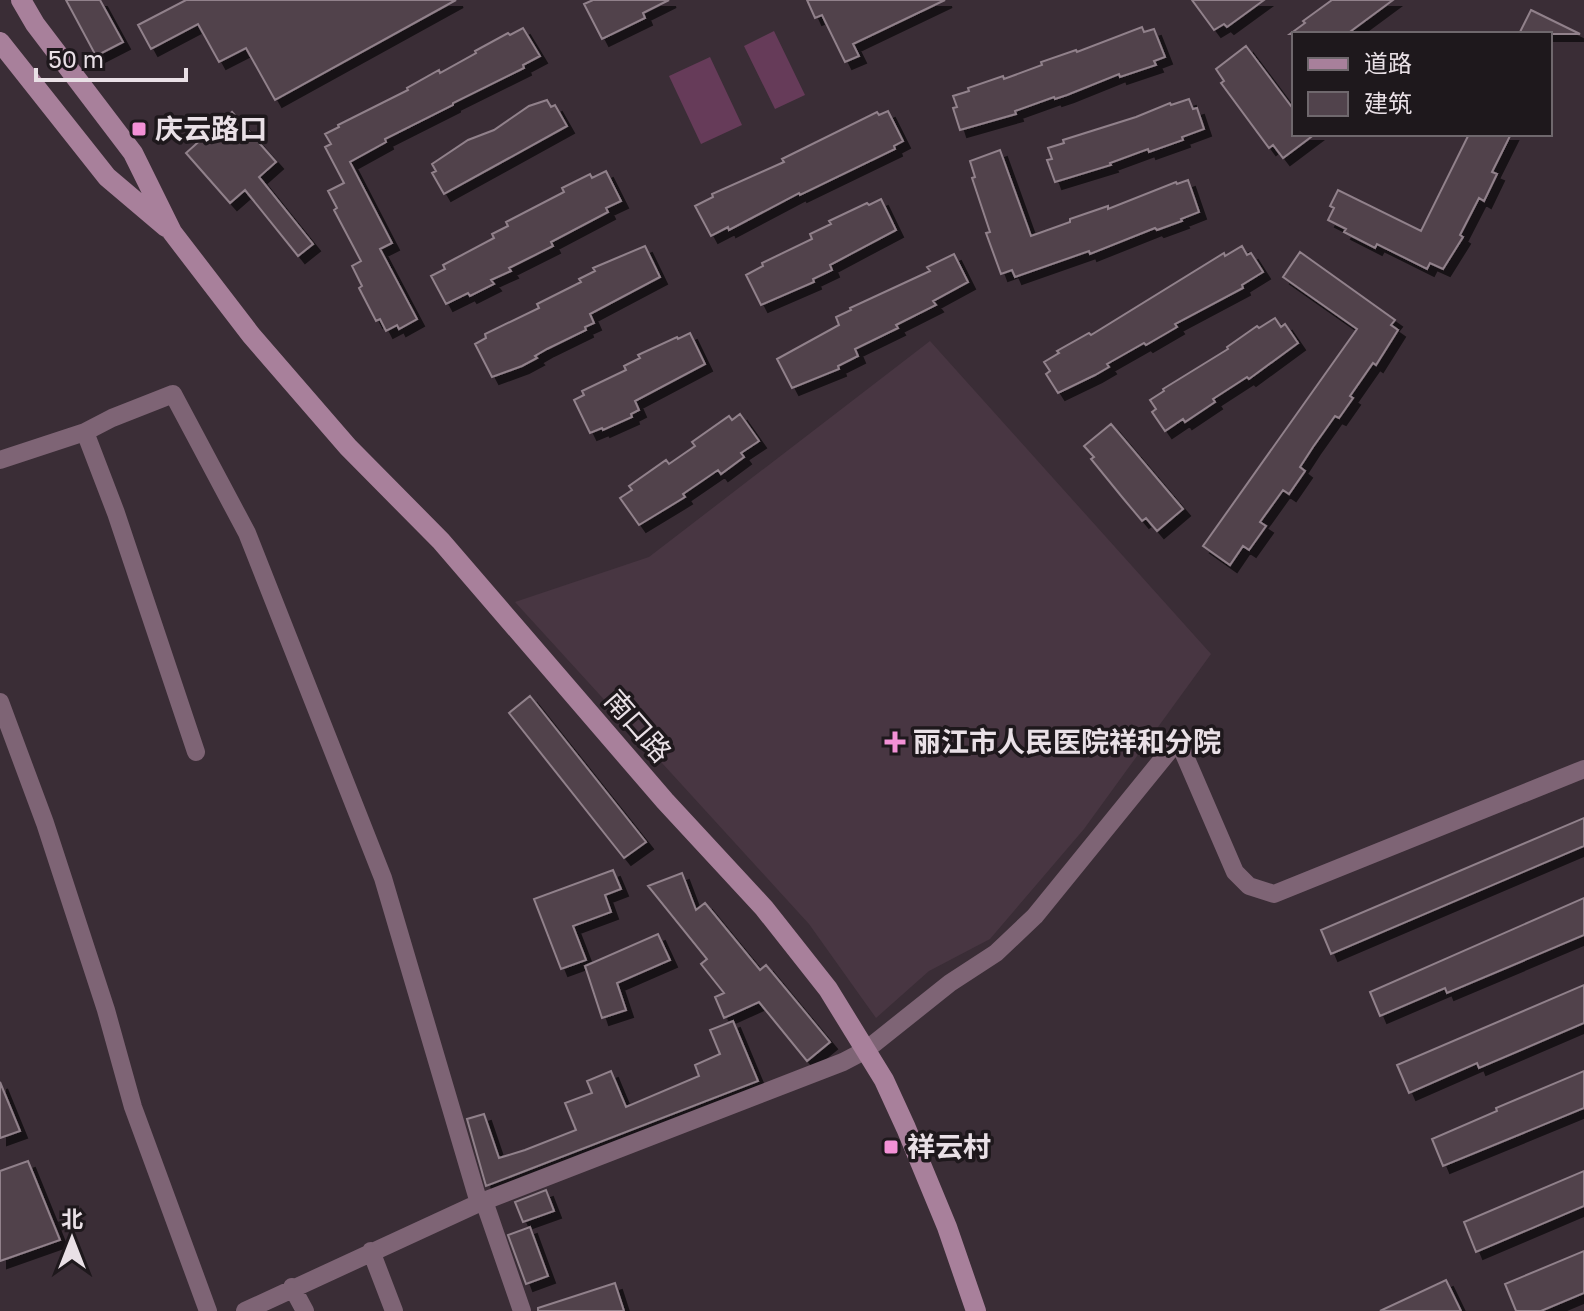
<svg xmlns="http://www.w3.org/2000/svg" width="1584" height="1311" viewBox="0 0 1584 1311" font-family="'Golos Text','Noto Sans SC',sans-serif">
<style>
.built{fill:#483642}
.green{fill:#663b59}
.building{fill:#51434c;stroke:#91818b;stroke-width:2;filter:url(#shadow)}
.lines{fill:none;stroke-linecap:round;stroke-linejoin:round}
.street{stroke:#7e6475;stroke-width:18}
.secondary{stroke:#a8809b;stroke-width:20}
.poi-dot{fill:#f391d6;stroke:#1e181c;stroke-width:3}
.labels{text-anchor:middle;stroke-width:7;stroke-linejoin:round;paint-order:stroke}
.poi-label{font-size:28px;font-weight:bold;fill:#e9e0e6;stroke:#1e181c;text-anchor:start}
.street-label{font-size:28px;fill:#e9e0e6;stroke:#1e181c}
</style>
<defs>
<filter id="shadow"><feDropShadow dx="7" dy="7" stdDeviation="0" flood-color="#0009"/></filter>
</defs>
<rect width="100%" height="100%" fill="#3a2d36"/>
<path class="built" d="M930 341 1211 654 1084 829 990 939 929 971 876 1018 809 924 515 602 649 557Z"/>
<path class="green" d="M774 31 805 95 775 109 744 46Z
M710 57 742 125 701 144 669 76Z"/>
<path class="building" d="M66 0H100L123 42 96 56Z
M186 0H456L275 100 246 48 219 62 198 24 151 49 138 25Z
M593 0H669L643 13 645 18 602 39 584 4Z
M807 0H945L853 44 859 56 845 62 822 15 815 18Z
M1192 0H1264L1227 27 1224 24 1214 30Z
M1332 0H1393L1347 34H1290L1305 23 1303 21Z
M1531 10 1580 34H1519Z
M1142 27 1144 32 1154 29 1165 57 1154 61 1156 65 1120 77 1119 74 1067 95 1055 99 1054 97 1015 111 1016 114 960 130 953 108 957 107 953 96 969 91 968 88 1003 76 1004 79 1042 65 1041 62 1076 50 1077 52Z
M523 28 540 56 523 65 524 68 453 103V105L385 139 386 142 350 162 392 243 380 249 417 319 399 329 397 325 386 331 380 319 376 321 359 288 362 286 352 266 361 261 334 210 337 208 328 191 344 183 325 147 331 144 325 134 339 127 338 125 408 90 407 88 439 70 440 73 476 53 475 51 508 33 510 35Z
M1246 46 1294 110V134H1315L1283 158 1273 145 1269 148 1221 83 1224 81 1216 69Z
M1189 99 1193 109 1197 108 1204 129 1182 137 1183 140 1149 152 1148 149 1110 163 1111 165 1055 182 1047 160 1052 159 1048 148 1064 143 1063 140 1136 117 1170 103 1171 105Z
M547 100 551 107 555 105 567 126 444 194 432 173 436 171 432 164 468 140 494 130 529 106Z
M888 111 903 141 894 146 895 149 800 195 799 193 729 230 728 227 711 236 695 206 713 197 712 194 784 162 782 159 877 112 879 115Z
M232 112 276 162 259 177 313 244 298 256 245 190 230 203 186 153Z
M1469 134H1511L1492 172 1497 174 1484 201 1479 198 1460 235 1463 237 1443 269 1430 263 1427 269 1377 244 1375 248 1344 232 1346 229 1328 220 1334 208 1330 206 1338 190 1421 231Z
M1000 150 1031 236 1070 222V219L1108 206V209L1176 182 1177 184 1188 180 1199 212 1181 219 1182 221 1157 230 1155 228 1090 254 1089 251 1015 277 1012 270 1001 274 986 233 990 232 972 178 975 177 970 161Z
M606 171 621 201 606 208 608 212 551 242 553 246 509 268 511 271 491 280 494 284 470 296 468 293 446 304 431 276 445 269 443 265 494 238 492 234 508 226 506 222 564 192 562 188 590 174 592 178Z
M881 199 896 230 830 265 832 270 813 279 814 282 761 305 746 275 763 266 762 263 812 239 810 234 831 224 829 221 867 203 869 205Z
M645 246 660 277 590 314 594 323 585 327 586 330 547 349 535 356 537 358 522 366 492 377 475 344 486 338 485 334 539 308 537 304 581 282 579 279 595 271 593 268Z
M1242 246 1247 255 1251 253 1263 272 1242 285 1243 288 1175 324 1177 327 1146 345 1144 343 1107 364 1109 367 1095 375 1058 393 1046 374 1050 371 1044 362 1059 353 1057 351 1089 333 1091 335 1224 253 1225 256Z
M1300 252 1395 320 1391 325 1398 330 1376 365 1373 363 1350 396 1353 398 1339 418 1335 416 1313 447 1300 467 1305 471 1289 494 1283 490 1260 522 1266 526 1249 550 1243 546 1230 565 1203 546 1357 329 1283 277Z
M954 254 968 282 933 301 936 305 896 325 898 328 855 349 858 356 838 366 839 369 792 388 777 359 839 325 836 317 851 310 850 308 930 271 927 267Z
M1275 318 1281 327 1285 324 1298 343 1249 379 1247 377 1213 399 1215 402 1185 422 1183 419 1165 431 1152 412 1156 409 1150 400 1164 391 1163 389 1228 349 1227 347 1257 326 1259 328Z
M690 333 705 364 635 401 639 410 631 414 632 417 603 430 602 428 590 433 574 400 584 395 582 391 626 370 624 366 640 358 638 355 677 337 678 339Z
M740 414 759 441 741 453 744 457 721 474 718 470 683 494 685 497 639 525 620 498 632 490 629 486 666 460 669 464 695 446 692 442 729 416 732 420Z
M1111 424 1183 509 1157 531 1146 518 1142 521 1122 497 1091 459 1094 457 1084 446Z
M530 696 646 842 624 858 509 713Z
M1584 818V846L1331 954 1321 930Z
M613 870 621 889 605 895 611 912 573 926 586 960 561 969 534 899Z
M682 873 696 910 705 903 760 970 766 965 830 1042 807 1061 759 1002 724 1018 715 997 724 993 701 964 707 959 648 886Z
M1584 898V935L1447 993 1445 988 1380 1016 1370 992Z
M658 934 670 960 617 983 626 1010 602 1018 585 966Z
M1584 985V1023L1479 1068 1477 1063 1409 1093 1397 1065Z
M733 1021 758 1081 486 1186 467 1119 484 1114 499 1158 525 1150 576 1130 565 1103 592 1093 587 1081 611 1071 626 1107 699 1076 695 1065 720 1054 710 1030Z
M1584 1071V1108L1443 1166 1432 1139 1497 1111 1496 1108Z
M0 1082 20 1131 0 1138Z
M28 1161 60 1240 0 1261V1171Z
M1584 1171V1206L1476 1252 1464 1222Z
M546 1190 554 1211 523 1222 515 1202Z
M530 1227 548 1276 526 1284 508 1235Z
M1584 1251V1293L1541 1311H1516L1505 1284Z
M1446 1280 1461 1311H1380Z
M615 1283 624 1311H538V1308Z"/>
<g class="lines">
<path class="street" d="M85 432 116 513 196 752
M0 460 85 432 112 418 173 394 247 533 383 878 479 1203
M0 702 45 823 106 1010 133 1107 208 1311
M484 1201 522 1311
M371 1251 394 1311
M292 1287 305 1311
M245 1311 479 1203 843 1062 866 1050 950 983 996 953 1035 916 1178 740 1235 872 1249 886 1274 894 1584 769"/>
<path class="secondary" d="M21 0 35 24 133 153 172 232 251 335 348 447 441 541 665 801 764 908 828 989 884 1080 906 1128 947 1227 976 1311
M0 42 107 177 166 227"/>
</g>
<g class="poi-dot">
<rect x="131" y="121" width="16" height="16" rx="4"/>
<path d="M891 730h8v8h8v8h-8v8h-8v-8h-8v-8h8z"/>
<rect x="883" y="1139" width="16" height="16" rx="4"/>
</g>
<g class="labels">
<g class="poi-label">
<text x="155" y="139">庆云路口</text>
<text x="913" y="752">丽江市人民医院祥和分院</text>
<text x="907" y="1157">祥云村</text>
</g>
<g class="street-label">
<text transform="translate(638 726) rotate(49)" y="10">南口路</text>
</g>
</g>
<rect x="1292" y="32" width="260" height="104" fill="#1e181c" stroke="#6f686d" stroke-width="2"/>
<rect x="1308" y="58" width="40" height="12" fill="#a8809b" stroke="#6f686d" stroke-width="2"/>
<text x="1364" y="72" font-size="24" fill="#e9e0e6">道路</text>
<rect x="1308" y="92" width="40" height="24" fill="#51434c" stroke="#6f686d" stroke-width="2"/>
<text x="1364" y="112" font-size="24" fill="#e9e0e6">建筑</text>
<g transform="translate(72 1239)" stroke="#1e181c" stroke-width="6" paint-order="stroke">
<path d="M0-6L14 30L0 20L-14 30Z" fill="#e9e0e6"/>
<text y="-12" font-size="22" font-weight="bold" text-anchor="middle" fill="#e9e0e6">北</text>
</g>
<path d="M36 68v12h150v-12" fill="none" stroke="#e9e0e6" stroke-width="4"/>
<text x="48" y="68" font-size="24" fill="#e9e0e6" stroke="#1e181c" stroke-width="6" paint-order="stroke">50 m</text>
</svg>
